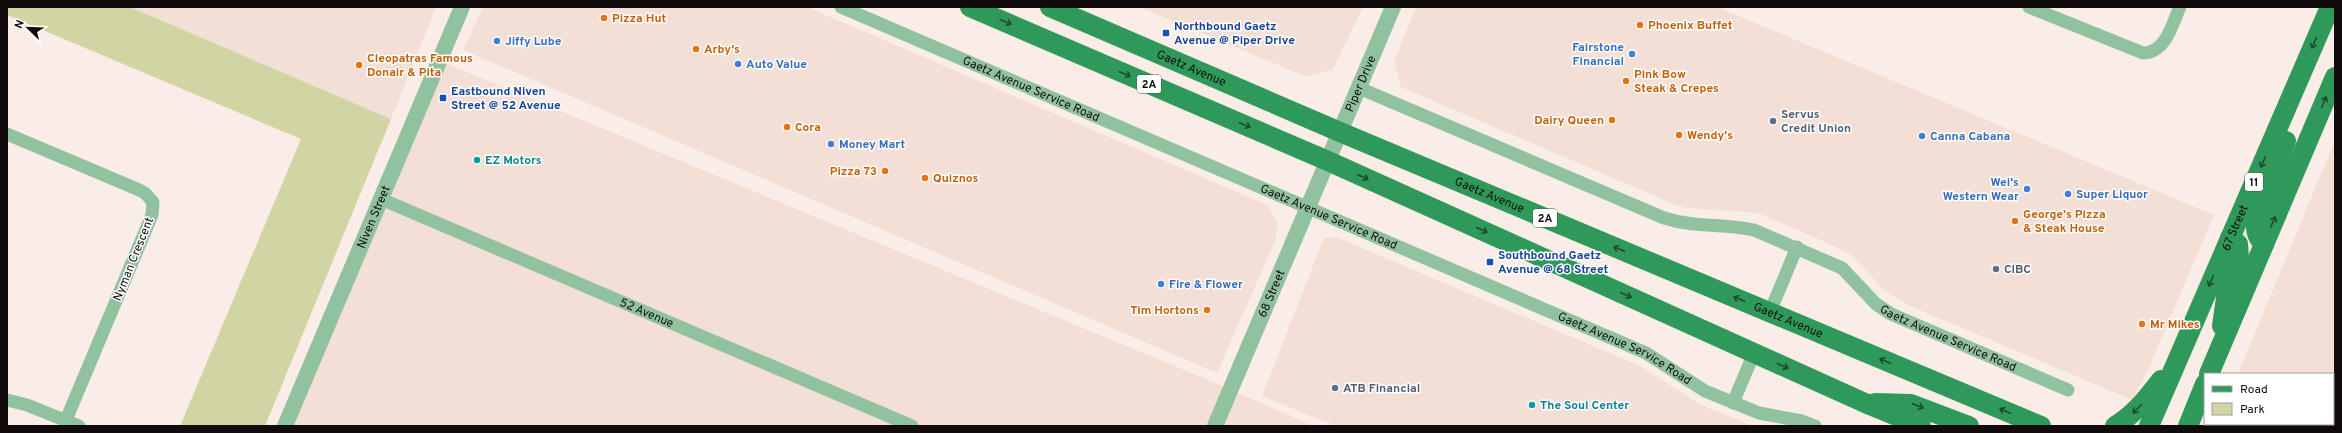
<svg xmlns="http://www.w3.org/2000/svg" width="2342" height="433" viewBox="0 0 2342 433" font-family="Overpass,sans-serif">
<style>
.built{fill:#f4dfd6}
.green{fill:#d1d5a3}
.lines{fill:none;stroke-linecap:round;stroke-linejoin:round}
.minor{stroke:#91c29f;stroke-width:13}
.tertiary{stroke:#91c29f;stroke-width:16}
.primary{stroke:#2f995a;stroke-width:20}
.oneway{stroke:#1e4b2f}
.food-dot{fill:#e8710a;stroke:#fff;stroke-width:1.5}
.transit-dot{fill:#1a4fb4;stroke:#fff;stroke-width:1.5}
.shop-dot{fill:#3f7fe0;stroke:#fff;stroke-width:1.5}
.service-dot{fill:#5c6f8a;stroke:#fff;stroke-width:1.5}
.culture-dot{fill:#0f9aa8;stroke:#fff;stroke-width:1.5}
.labels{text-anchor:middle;stroke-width:3;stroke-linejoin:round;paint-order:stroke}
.shield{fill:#fff;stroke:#585554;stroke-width:1}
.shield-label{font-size:11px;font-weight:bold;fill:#110c0b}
.food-label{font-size:12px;font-weight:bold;fill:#c56008;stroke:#fff;text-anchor:start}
.transit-label{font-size:12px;font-weight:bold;fill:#164399;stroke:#fff;text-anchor:start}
.shop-label{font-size:12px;font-weight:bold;fill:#366cbe;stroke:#fff;text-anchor:start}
.street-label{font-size:12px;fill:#110c0b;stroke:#fff}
.service-label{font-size:12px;font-weight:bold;fill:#4e5e75;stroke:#fff;text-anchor:start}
.culture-label{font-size:12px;font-weight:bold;fill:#0d838f;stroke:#fff;text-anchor:start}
</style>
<rect width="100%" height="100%" fill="#faece7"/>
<path class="built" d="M130 7H436L391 119Z
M483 7H807L1267 205 1277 221 1276 239 1217 373 463 50Z
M1139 7H1363L1333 69 1307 77Z
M1416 7H1717L2214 215 2149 368 2132 400 1908 305 1883 289 1854 257 1839 248 1758 213 1686 208 1676 205 1401 87 1394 62Z
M440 61 1230 389 1313 426H290Z
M2335 140V426H2217V424H2333V374H2238Z
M1336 237 1640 366 1701 405 1753 426H1336L1262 396 1324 238Z"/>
<path class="green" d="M7 7H130L391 119 265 426H180L301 139 7 15Z"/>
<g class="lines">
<g class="minor">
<path id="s1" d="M841 7 1646 353 1705 391 1759 413 1802 421 1815 426"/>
<path d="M2029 7 2143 53C2166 53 2172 24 2180 7"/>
<path id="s2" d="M1359 88 1664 218C1696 228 1723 223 1754 230L1842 268 1876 304 1891 314 2068 390"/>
<path d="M7 134 137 189 145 193 153 202 152 215 66 420"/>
<path id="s3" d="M381 199 912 426"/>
<path d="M1770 312 1797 247"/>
<path d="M7 400 27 405 79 426"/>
<path d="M1733 403 1754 353"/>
</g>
<g class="tertiary">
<path id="s4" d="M285 426 462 7"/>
<path id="s5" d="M1215 426 1393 7"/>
</g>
<g class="primary">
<path d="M970 7 1328 161 1865 403 1921 426"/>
<path id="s6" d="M1050 7 1340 132 2041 426"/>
<path d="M2264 244C2255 236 2255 227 2257 215L2286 141"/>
<path d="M2222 326 2227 291 2239 258 2238 244 2230 238"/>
<path d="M2209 374 2335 77"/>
<path d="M1875 403 1911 404 1969 426"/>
<path d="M2115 426C2135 414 2147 398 2161 380"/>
<path id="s7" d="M2149 426 2330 7"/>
<path d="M2188 426 2205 384"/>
</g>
</g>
<defs><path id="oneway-shaft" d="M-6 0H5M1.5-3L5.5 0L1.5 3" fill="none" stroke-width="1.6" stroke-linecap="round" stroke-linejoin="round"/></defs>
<g class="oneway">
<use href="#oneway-shaft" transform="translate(1006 22) rotate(23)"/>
<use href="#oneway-shaft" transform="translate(2314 43) rotate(113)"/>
<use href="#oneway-shaft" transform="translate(1125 74) rotate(23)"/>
<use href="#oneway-shaft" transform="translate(2324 102) rotate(-67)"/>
<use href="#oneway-shaft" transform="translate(1245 125) rotate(23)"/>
<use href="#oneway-shaft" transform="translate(2263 162) rotate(113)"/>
<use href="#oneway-shaft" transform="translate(1363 177) rotate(24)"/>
<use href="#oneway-shaft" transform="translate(2273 222) rotate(-67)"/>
<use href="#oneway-shaft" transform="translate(1482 230) rotate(24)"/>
<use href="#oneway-shaft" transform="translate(1619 249) rotate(-157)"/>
<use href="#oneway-shaft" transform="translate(2211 281) rotate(114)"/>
<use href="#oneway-shaft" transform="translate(1626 295) rotate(24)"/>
<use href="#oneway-shaft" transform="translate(1739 299) rotate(-157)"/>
<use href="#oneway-shaft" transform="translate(1885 361) rotate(-157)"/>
<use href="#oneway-shaft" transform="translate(1783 366) rotate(24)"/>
<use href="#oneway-shaft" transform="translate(1918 406) rotate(21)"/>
<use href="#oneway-shaft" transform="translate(2137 409) rotate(135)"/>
<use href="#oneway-shaft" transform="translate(2005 411) rotate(-157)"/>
</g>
<g class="food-dot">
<circle cx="604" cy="18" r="4"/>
<circle cx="1640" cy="25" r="4"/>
<circle cx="696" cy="49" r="4"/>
<circle cx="359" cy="65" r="4"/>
<circle cx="1626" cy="81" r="4"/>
<circle cx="1612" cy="120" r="4"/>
<circle cx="787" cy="127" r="4"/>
<circle cx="1679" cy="135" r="4"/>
<circle cx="885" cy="171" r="4"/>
<circle cx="925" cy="178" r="4"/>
<circle cx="2015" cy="221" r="4"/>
<circle cx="1207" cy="310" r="4"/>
<circle cx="2142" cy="324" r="4"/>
</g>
<g class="transit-dot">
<rect x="1162" y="29" width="8" height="8" rx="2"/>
<rect x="439" y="94" width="8" height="8" rx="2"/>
<rect x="1486" y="258" width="8" height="8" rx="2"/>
</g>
<g class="shop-dot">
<circle cx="497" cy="41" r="4"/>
<circle cx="1632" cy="54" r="4"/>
<circle cx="738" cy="64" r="4"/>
<circle cx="1922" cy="136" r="4"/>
<circle cx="831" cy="144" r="4"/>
<circle cx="2027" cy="189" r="4"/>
<circle cx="2068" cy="194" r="4"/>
<circle cx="1161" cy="284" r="4"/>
</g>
<g class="service-dot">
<circle cx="1773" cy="121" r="4"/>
<circle cx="1996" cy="269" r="4"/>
<circle cx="1335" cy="388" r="4"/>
</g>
<g class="culture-dot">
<circle cx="477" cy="160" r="4"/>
<circle cx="1532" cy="405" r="4"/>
</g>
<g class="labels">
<g class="shield">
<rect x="1137" y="75" width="24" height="18" rx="3"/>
<rect x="2245" y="173" width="18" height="18" rx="3"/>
<rect x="1533" y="209" width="24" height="18" rx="3"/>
</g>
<g class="shield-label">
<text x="1149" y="88">2A</text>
<text x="2254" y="186">11</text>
<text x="1545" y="222">2A</text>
</g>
<g class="food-label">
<text x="612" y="22">Pizza Hut</text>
<text x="1648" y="29">Phoenix Buffet</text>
<text x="704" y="53">Arby's</text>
<text x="367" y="62">Cleopatras Famous<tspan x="367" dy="14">Donair &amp; Pita</tspan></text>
<text x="1634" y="78">Pink Bow<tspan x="1634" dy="14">Steak &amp; Crepes</tspan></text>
<text x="1604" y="124" text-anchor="end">Dairy Queen</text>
<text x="795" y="131">Cora</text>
<text x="1687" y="139">Wendy's</text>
<text x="877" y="175" text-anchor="end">Pizza 73</text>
<text x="933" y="182">Quiznos</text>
<text x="2023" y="218">George's Pizza<tspan x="2023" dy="14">&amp; Steak House</tspan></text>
<text x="1199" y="314" text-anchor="end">Tim Hortons</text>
<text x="2150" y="328">Mr Mikes</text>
</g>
<g class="transit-label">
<text x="1174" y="30">Northbound Gaetz<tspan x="1174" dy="14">Avenue @ Piper Drive</tspan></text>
<text x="451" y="95">Eastbound Niven<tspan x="451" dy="14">Street @ 52 Avenue</tspan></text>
<text x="1498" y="259">Southbound Gaetz<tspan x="1498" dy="14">Avenue @ 68 Street</tspan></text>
</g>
<g class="shop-label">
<text x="505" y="45">Jiffy Lube</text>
<text x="1624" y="51" text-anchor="end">Fairstone<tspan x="1624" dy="14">Financial</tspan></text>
<text x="746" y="68">Auto Value</text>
<text x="1930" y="140">Canna Cabana</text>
<text x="839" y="148">Money Mart</text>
<text x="2019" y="186" text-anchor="end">Wei's<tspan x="2019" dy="14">Western Wear</tspan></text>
<text x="2076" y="198">Super Liquor</text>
<text x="1169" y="288">Fire &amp; Flower</text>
</g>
<g class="street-label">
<text dy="4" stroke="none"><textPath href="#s6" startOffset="154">Gaetz Avenue</textPath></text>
<text dy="4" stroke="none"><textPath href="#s5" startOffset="372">Piper Drive</textPath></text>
<text dy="4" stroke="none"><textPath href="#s1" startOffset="207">Gaetz Avenue Service Road</textPath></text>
<text dy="4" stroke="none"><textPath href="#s6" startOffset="478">Gaetz Avenue</textPath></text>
<text dy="4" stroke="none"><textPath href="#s4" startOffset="227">Niven Street</textPath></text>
<text dy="4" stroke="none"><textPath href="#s1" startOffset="531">Gaetz Avenue Service Road</textPath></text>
<text dy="4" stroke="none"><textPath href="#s7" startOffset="216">67 Street</textPath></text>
<text transform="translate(133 259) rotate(-68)" y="4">Nyman Crescent</text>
<text dy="4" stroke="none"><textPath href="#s5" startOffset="144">68 Street</textPath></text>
<text dy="4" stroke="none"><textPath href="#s3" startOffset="289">52 Avenue</textPath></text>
<text dy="4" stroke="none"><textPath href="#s6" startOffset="802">Gaetz Avenue</textPath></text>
<text dy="4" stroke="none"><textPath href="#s2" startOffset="648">Gaetz Avenue Service Road</textPath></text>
<text dy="4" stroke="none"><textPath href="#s1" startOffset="855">Gaetz Avenue Service Road</textPath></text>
</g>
<g class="service-label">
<text x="1781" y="118">Servus<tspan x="1781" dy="14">Credit Union</tspan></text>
<text x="2004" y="273">CIBC</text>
<text x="1343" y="392">ATB Financial</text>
</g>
<g class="culture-label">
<text x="485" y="164">EZ Motors</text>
<text x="1540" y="409">The Soul Center</text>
</g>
</g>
<rect width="2342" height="433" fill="none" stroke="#110c0b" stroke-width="16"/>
<rect x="2204" y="373" width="130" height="52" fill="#ffffff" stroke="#a09e9d"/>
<rect x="2212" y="386" width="20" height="6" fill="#2f995a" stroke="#a09e9d"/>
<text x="2240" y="393" font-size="12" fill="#110c0b">Road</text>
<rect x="2212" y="403" width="20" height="12" fill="#d1d5a3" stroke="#a09e9d"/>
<text x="2240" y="413" font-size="12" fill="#110c0b">Park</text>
<g transform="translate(28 28) rotate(293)" stroke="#ffffff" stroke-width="3" paint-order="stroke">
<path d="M0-3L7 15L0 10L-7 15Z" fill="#110c0b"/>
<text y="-6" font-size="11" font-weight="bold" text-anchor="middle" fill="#110c0b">N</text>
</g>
</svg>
